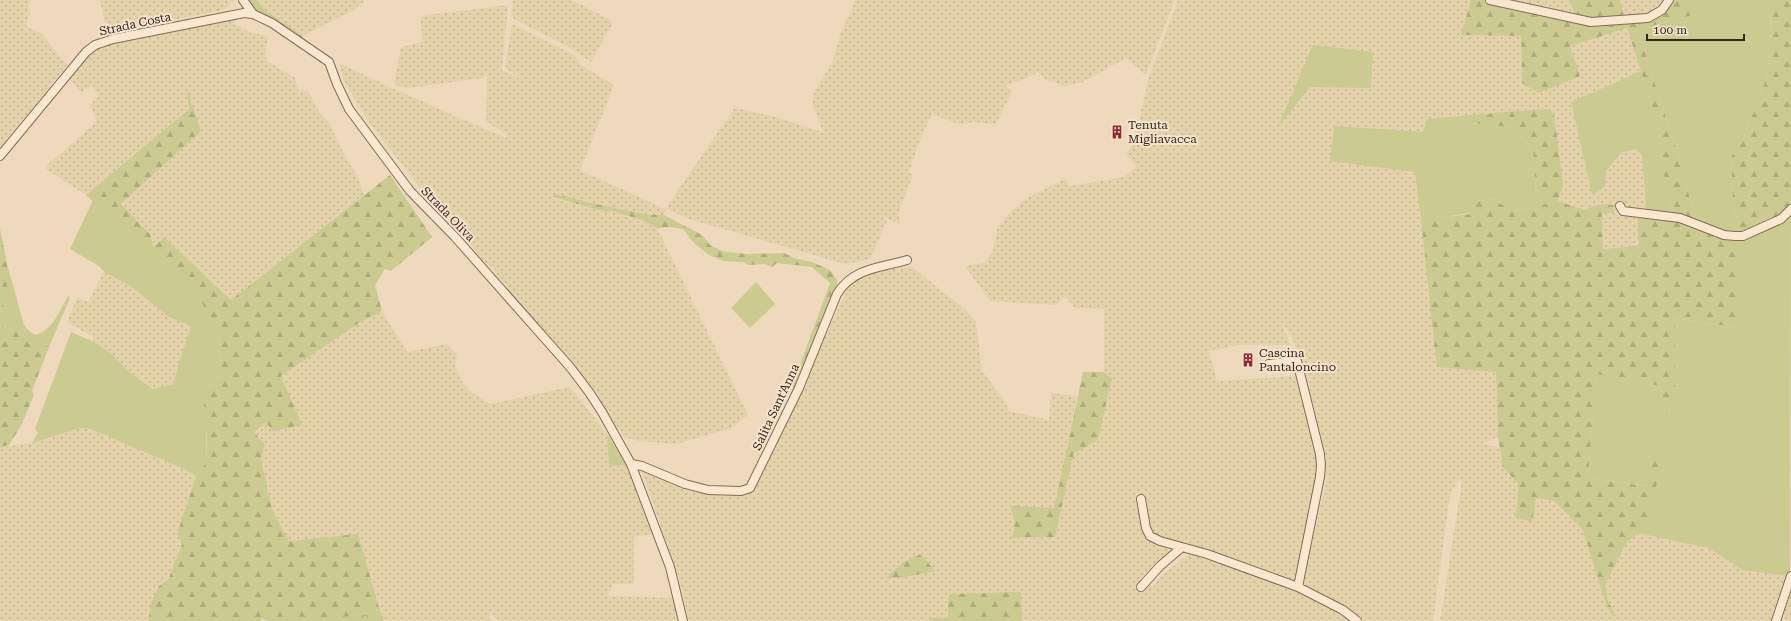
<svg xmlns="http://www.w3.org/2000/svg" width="1791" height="621" viewBox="0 0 1791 621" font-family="'Roboto Serif',serif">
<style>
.farmland{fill:url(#farmland-dots)}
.grass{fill:#cbca91}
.forest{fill:url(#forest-firs)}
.park{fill:url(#park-crowns)}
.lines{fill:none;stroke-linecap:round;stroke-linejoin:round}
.minor-casing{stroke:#866956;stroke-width:10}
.minor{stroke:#f9e7d0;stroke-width:8}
.labels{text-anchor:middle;stroke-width:4;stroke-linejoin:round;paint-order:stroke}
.street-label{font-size:12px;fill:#35241b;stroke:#f5e4cd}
.poi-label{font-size:12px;fill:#35241b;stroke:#f5e4cd;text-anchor:start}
</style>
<defs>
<pattern id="farmland-dots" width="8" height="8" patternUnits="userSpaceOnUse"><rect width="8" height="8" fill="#e3d2aa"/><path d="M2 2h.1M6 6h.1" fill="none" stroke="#c3b492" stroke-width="1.8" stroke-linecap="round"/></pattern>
<pattern id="forest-firs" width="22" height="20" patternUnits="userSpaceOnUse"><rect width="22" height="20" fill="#cbca91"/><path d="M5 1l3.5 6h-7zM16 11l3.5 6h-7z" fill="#afad7c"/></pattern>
<pattern id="park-crowns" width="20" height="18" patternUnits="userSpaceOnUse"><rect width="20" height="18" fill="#cbca91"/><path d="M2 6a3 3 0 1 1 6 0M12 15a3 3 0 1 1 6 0" fill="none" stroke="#afad7c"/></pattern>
</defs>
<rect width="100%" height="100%" fill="#eed9bd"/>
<path class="farmland" d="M0 0H31L28 8 31 10 26 26 41 33 67 65 0 148Z
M98 0H234L227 8 219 11 114 31 104 20 101 4Z
M257 0H365L354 10 302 36 264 9Z
M513 0H572L610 20 612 24 591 62 567 46 514 19 511 14Z
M856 0H1175L1146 74H1144L1126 58 1083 82 1065 86 1045 80 1038 72 1020 81 1005 85 1012 92 996 124 973 122 959 124 931 114V116L918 145 909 172 913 175 898 214 901 225 880 215 887 221 870 259 845 264 689 219 666 209 664 215H649L591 203 556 194 553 198 604 212 612 211 642 220 657 228 748 415 732 428 676 444 639 441 624 437 599 401 524 312 493 268 483 261 474 248 427 197 369 122 344 81 339 63 403 93 506 138 507 134 486 122 487 75 482 78 408 88 394 85 401 47 423 42 420 16 508 5 502 70 523 80 505 68 512 24 574 55 581 65 614 85 580 170 665 209 735 108 776 117 823 132 813 105 812 97 834 58 840 35Z
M1178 0H1471L1461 35 1521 36 1522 83 1570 46 1627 27 1641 71 1571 102 1592 195 1605 187 1606 171 1621 153 1635 149 1642 154 1646 210 1637 216 1639 246 1603 249 1602 213 1593 206 1585 210 1558 201 1563 183 1554 113 1547 109 1427 119 1496 372 1498 437 1483 443 1500 448 1503 467 1519 485 1515 517 1536 498 1554 501 1584 530 1606 605 1615 615 1609 603 1605 586 1626 543 1638 533 1708 548 1743 570 1791 573V621H1440L1462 481H1458L1450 495 1433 621H1365L1348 607 1302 584 1327 479 1326 456 1303 363 1294 342 1280 320 1291 345H1239L1209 351 1217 381 1299 376 1319 466 1296 581 1208 550 1161 538 1154 534 1150 527 1144 496 1136 494 1142 530 1147 537 1173 551 1156 562 1139 579 1153 587 1160 577 1189 554 1296 590 1333 609 1350 621H1022L1021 592 948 599V618L931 619 929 621H689L679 578 641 469 690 491 720 496 751 493 851 282 874 271 912 267 967 311 976 322 982 371 1006 403 1009 411 1049 420 1051 393 1077 396 1054 509 1010 506 1016 528 1015 533 1011 538 1055 537 1074 453 1098 439 1112 379 1104 372V309L1075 308 1065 296 1056 305 990 301 965 266 983 263 988 258 993 251 997 230 1001 224 1009 213 1025 199 1065 179 1070 186 1124 177 1137 166 1126 155 1135 140 1148 80Z
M1506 0H1569L1577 19Z
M1620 0H1670L1658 11 1626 23Z
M239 15 234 24 250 32 268 36 265 53 267 61 295 78 298 90 308 91 319 112 330 124 343 152 358 177 364 195 231 300 164 238 155 247 150 234 121 204 201 131 188 91 189 109 86 195 46 169 48 164 97 122 90 105 99 96 92 86 81 92 66 75 95 45Z
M104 272 129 285 169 317 191 325 178 365 174 384 153 389 128 371 111 353 92 341 93 337 67 322 77 298 88 302Z
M382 311 407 352 447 344 457 355 455 366 463 383 471 392 490 404 570 387 607 434 609 466 627 465 654 534 634 537V584H614L607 596 672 598 679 621H498L490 613V621H384L358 535 289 541 272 509 261 459 265 444 254 432 266 423 281 376 359 323Z
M80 428 91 429 184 469 196 476 177 534 182 544 168 580 159 586 148 621H0V447L32 443Z"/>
<path class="grass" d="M1693 0H1771L1770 49 1767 77 1741 144 1731 157 1733 205 1736 218 1730 232C1757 227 1772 222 1791 203L1790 576 1743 570 1708 548 1638 533 1650 513 1648 478 1647 486 1588 478 1596 373 1660 386 1667 414 1675 391 1674 318 1738 328 1719 230 1695 218 1681 164 1639 33 1640 29 1693 15Z
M1313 45 1373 52 1371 88 1310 87 1278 127Z
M1641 71 1658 124 1664 174 1673 214 1646 210 1642 155 1635 149 1621 153 1606 171 1605 187 1592 195 1571 102Z
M1492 113 1463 123 1484 124 1514 128 1533 150 1536 195 1558 201 1513 212 1494 199 1468 202 1470 213 1421 220 1415 172 1330 161 1334 126 1423 132 1427 119Z
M93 200 201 300 207 315 214 324C214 334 217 334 219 342 221 353 219 366 219 377L207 389 206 463 196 476 184 469 91 429 80 428 32 443 38 433 35 429 71 332 92 341 111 353 128 371 153 389 174 384 178 365 191 326 169 317 129 285 104 272 99 266 70 249Z
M7 264 24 325 29 331 35 335C52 332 60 310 68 296H69L70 298 49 347 0 325V318L7 291Z
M756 282 775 304 750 328 731 308Z
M607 434 627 465 609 466Z"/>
<path class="forest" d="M246 0H257L264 9 302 36 303 38 256 11Z
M1471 0H1506L1577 18 1569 0H1620L1626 23 1651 16 1670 0H1693V15L1640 29 1639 33 1681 164 1695 218 1719 230H1724L1733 224 1736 218 1733 205 1731 157 1741 144 1767 77 1770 49 1771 0H1791V203C1787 207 1782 213 1777 217 1765 225 1739 235 1725 231L1737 248 1738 328 1675 318V391L1667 415 1660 386 1596 374 1588 478 1646 486 1664 426 1661 466 1650 513 1638 533 1626 543 1605 586 1609 603 1616 615 1613 617 1606 605 1583 530 1554 501 1536 498 1532 522 1515 517 1519 485 1503 467 1498 437 1496 372 1437 367 1421 220 1470 214 1468 202 1494 199 1513 212 1557 201 1536 195 1533 150 1514 128 1484 124 1462 123 1492 113 1547 109 1554 113 1563 183 1558 201 1585 210C1594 205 1603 203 1613 205L1614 213H1602L1603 249 1639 246 1637 215 1673 214 1664 175 1658 124 1627 28 1570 46 1580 76 1539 93 1522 83 1521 36 1461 35Z
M187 89 201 131 121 204 150 234 154 247 164 237 231 300 390 175 432 237 391 271 385 269 375 285 382 311 359 323 281 376 302 425 273 431 266 423 254 432 265 444 261 459 272 509 289 541 358 534 380 610 324 621H267L261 618 262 621H148L152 601 159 586 168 580 182 544 177 534 196 476 206 463 207 438 204 404 207 389 219 377C219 366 221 353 219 342 217 334 214 334 214 324L207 315 201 300 86 195 189 109Z
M556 194 591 203 649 215H664L702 235 711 246 726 252 745 254 784 253 797 259 812 262 830 270 837 280V289L793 390V384L830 283 812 267 777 263 772 267 765 264 749 265 743 262 723 261 709 255 694 243 683 229 671 227 657 228 642 220 612 211 605 212 553 197Z
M0 228 7 264V291L0 318Z
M0 325 49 347 32 391 34 395 22 424 9 445 0 447Z
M1083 372H1104L1112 379 1098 440 1074 453 1055 537 1010 538C1019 529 1013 518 1010 506L1054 508Z
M921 554 935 571 900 578H886L902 563Z
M1021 592 1022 621H929L932 618H948V599L950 594Z"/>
<path class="park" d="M380 610 384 621H324Z"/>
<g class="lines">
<g class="minor-casing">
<path id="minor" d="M243 0 253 14 272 23 329 62 337 84 349 109 410 191 455 237 570 367 589 392 602 412 631 464 670 567 683 621
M1490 0 1591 22 1648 18 1662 10 1669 0
M0 156 86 52 95 45 113 39 244 13 253 14
M1620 206 1623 211 1680 218 1724 235 1735 236H1743L1781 219 1791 209
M1269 364 1297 361 1320 454 1321 465 1320 477 1298 587
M631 464 642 466 685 484 708 490 741 491 750 488 799 388 837 294C854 267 881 268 907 260
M1141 499 1146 528 1150 536 1160 541 1207 554 1298 587 1343 610 1357 621
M1141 587 1160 566 1181 548
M1776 621 1791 576"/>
</g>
<use href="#minor" class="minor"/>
</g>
<defs>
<g id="building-bare" transform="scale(1.08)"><path d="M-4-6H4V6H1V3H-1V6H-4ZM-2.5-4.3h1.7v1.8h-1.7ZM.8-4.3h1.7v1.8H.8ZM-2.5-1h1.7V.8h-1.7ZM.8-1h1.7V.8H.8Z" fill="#952636" stroke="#f5e4cd" stroke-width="2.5" paint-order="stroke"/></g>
</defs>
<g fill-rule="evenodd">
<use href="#building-bare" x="1117" y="132"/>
<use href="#building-bare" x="1248" y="360"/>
</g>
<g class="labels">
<g class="street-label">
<text transform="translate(135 24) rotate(-12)" y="4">Strada Costa</text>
<text transform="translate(448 214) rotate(46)" y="4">Strada Oliva</text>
<text transform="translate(776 407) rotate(-65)" y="4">Salita Sant'Anna</text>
</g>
<g class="poi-label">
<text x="1128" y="129">Tenuta<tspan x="1128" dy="14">Migliavacca</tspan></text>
<text x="1259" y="357">Cascina<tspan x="1259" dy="14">Pantaloncino</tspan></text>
</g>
</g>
<path d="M1647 34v6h97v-6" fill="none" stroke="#35241b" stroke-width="2"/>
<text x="1653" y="34" font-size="12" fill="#35241b" stroke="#f5e4cd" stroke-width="3" paint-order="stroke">100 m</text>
</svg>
